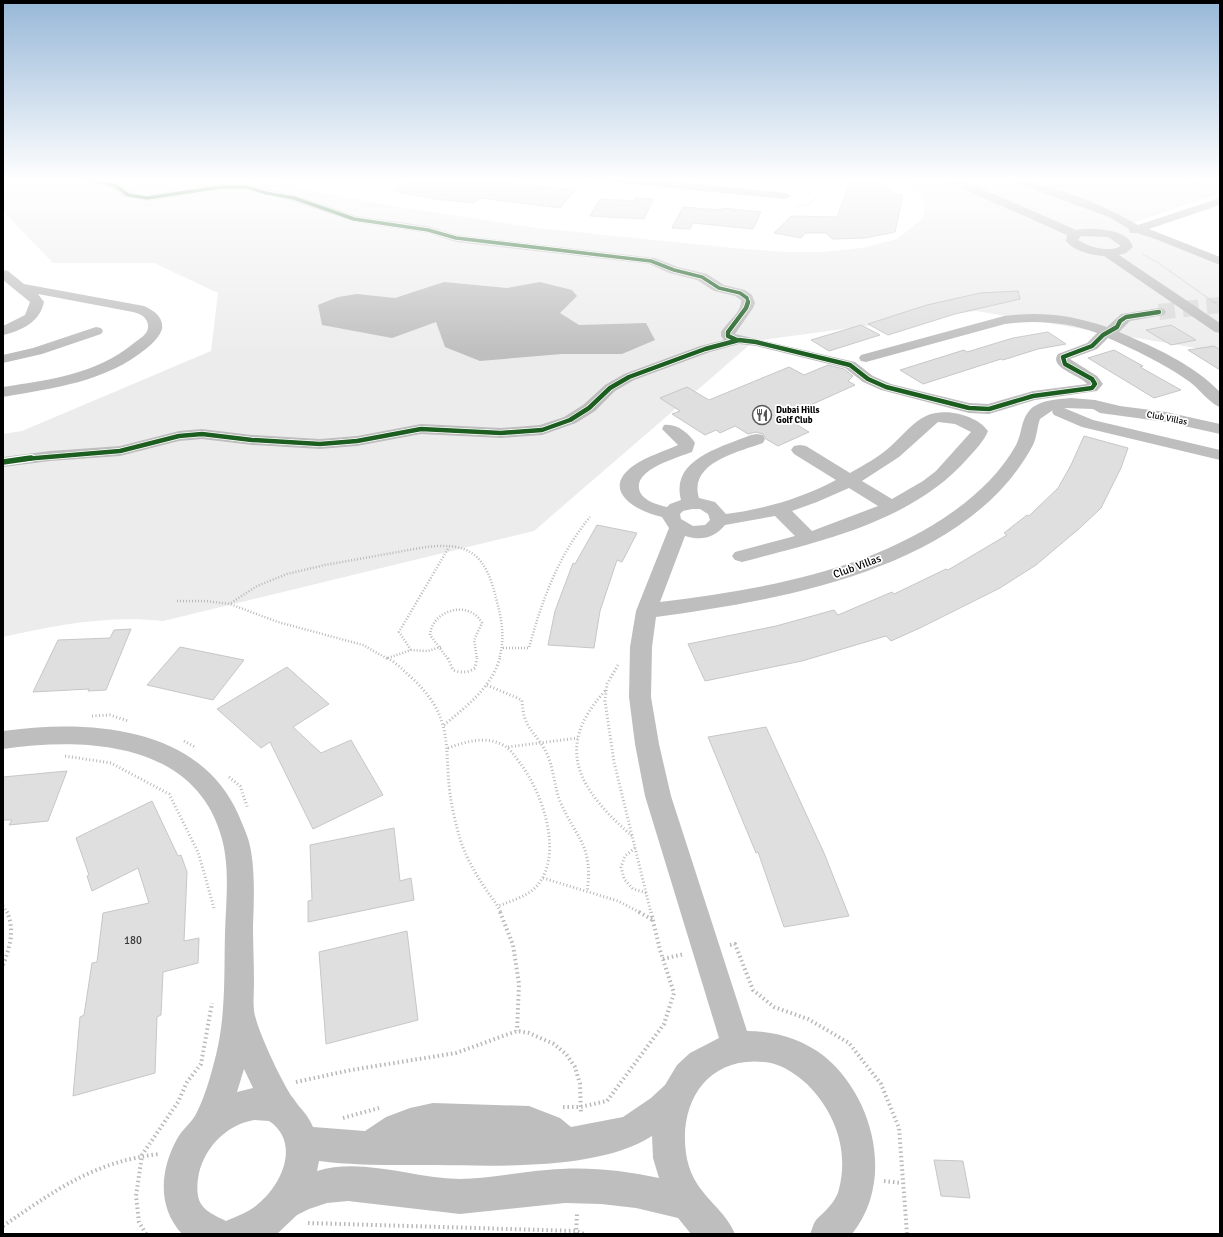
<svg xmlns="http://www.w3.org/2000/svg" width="1223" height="1237" viewBox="0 0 1223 1237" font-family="Signika,sans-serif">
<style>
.green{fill:#ececec}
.water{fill:#bfbfbf}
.building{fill:#dfdfdf;stroke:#c7c7c7}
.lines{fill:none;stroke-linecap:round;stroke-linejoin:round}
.minor-tunnel{stroke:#d9d9d9;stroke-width:16;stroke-dasharray:16 8;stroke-linecap:butt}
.path-far4{stroke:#b9b9b9;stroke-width:1.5;stroke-dasharray:0.5 1;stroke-linecap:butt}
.path-far3{stroke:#b9b9b9;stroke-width:2;stroke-dasharray:0.5 1.5;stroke-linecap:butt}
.path-far2{stroke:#b9b9b9;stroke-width:2.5;stroke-dasharray:1 2;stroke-linecap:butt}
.path-far1{stroke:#b9b9b9;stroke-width:3;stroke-dasharray:1 2.5;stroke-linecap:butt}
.path{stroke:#b9b9b9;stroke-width:4;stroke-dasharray:1.5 3;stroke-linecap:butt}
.minor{fill:#bebebe;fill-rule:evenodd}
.cycleway-far2-casing{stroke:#fff;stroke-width:5}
.cycleway-far1-casing{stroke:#fff;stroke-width:6}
.cycleway-casing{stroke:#fff;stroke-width:8}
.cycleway-far2{stroke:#1b5e20;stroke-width:3.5}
.cycleway-far1{stroke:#1b5e20;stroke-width:4.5}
.cycleway{stroke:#1b5e20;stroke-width:5.5}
.labels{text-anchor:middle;stroke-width:3.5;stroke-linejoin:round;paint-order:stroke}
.far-poi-label{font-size:9px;font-weight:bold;fill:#000;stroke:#fff;text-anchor:start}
.far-street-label{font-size:9px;fill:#000;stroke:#fff}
.street-label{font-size:11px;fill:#000;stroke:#fff}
.near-number-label{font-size:11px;fill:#383838}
</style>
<rect width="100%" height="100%" fill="#fff"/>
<path class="green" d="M3 179H265L324 193 393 206 537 228 732 248 786 252H821L862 248 897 239 923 218 925 209 924 201 916 190 898 179H1220V193L1130 224 1220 257V352L976 311 754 341 534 531 163 621C109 615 56 625 3 637V434L22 431 211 351 218 293 154 263H53L5 213 3 208Z"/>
<path class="water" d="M444 282 507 288 540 282 572 290 577 296 560 313 579 325 646 323 655 340 622 354H562L480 361 445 347 436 322 392 338 322 325 318 305 338 297 357 294 395 298Z"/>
<path class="building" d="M413 179H466L575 190 560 208 480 198 474 203 435 199 393 191Z
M851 179H873L896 194 903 195 895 232 865 238 832 239 826 233H805L801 238 774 233 791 216 837 217Z
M635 198 653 199 644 219 590 216 600 199 634 201Z
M683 207 721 210 722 208 761 212 753 229 693 223 690 229 672 228Z
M1018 291 1020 299 955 314 888 335 868 324 927 305 980 293Z
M861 325 880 335 829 351 811 340Z
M1171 325 1196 340 1171 345 1146 330Z
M1048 332 1066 344 1038 349 1003 360 1001 359 923 384 900 370 964 350 967 352 1013 338Z
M1214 346 1220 350V370L1188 350Z
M1114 350 1143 366 1140 367 1181 390 1154 398 1088 358Z
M828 365 844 369 853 376 848 381 855 385 784 417 809 432 778 446 766 439 763 434 756 432 748 434 735 426 720 433 716 430 705 435 672 414 680 411 660 398 687 387 709 400 789 367 804 375Z
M1084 436 1128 448 1121 468 1101 508 1081 527 1036 565 1000 588 922 627 891 641 886 636 802 661 705 681 688 644 776 626 834 610 838 615 892 592 894 594 946 569 948 570 1007 535 1004 533 1027 515 1029 516 1058 488 1071 465Z
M597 525 637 533 622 562 617 560 600 611 594 648 548 645 555 611 573 563 575 564Z
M131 629 106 690 88 691 89 689 33 692 58 640 110 638 114 630Z
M180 647 244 660 213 700 147 685Z
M287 667 329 704 293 727 321 753 351 740 383 795 313 829 270 742 261 748 217 709Z
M766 727 824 853 849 916 784 927 758 852 756 853 708 737Z
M67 771 48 821 9 825 12 820H3V777Z
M152 801 178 856 181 855 187 872 184 941 199 938 198 963 163 972 161 1015 157 1017 155 1073 73 1096 80 1017 84 1015 92 963 97 962 103 913 149 903 138 868 92 891 87 876 89 875 76 838Z
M394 828 400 881 411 878 414 900 308 922V901L312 900 310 845Z
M407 931 418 1020 326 1044 319 952Z
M934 1160 963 1161 970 1198 941 1196Z"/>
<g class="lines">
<path class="minor-tunnel" d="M1159 312 1220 305"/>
<path class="path-far4" d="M562 179 596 183
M1184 179 1212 190
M795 207 809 204 815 199 811 193 797 188
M1142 254 1157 262 1215 303"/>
<path class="path-far3" d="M1214 302 1220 306"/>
<path class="path-far2" d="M177 601H206L230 604 278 622 363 645 388 659
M231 603 257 586 287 574 325 565 420 548C470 540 486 554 497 602 502 620 505 640 499 659
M503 648H529C542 600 558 556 590 517
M411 650 399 632 449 547
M388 658 411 650 428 651 441 647
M448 659 430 635C432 610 469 599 482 623L474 640 477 659"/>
<path class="path-far1" d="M387 658C397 663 404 671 413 679 454 718 444 744 450 794 452 808 456 825 460 839 465 855 474 871 483 885 489 895 497 903 501 913
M448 658 453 670C461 673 468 673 475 668L477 658
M618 665 607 684 605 701 614 762 651 913
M487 685 522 700C523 730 536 731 547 754 554 769 554 786 560 801 576 839 594 845 587 892
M605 691C551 750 582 792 632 836
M92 716 110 715 128 721
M444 725C467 706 491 688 500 658
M184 741 195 747
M508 747 578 738
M448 748C465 742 484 736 501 744 510 748 514 755 520 763 542 792 565 855 536 887 526 897 511 901 498 906
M65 756 111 763 169 794 198 852 214 908
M229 777 240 786 248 809
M635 848 625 856 621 867 624 879 633 889 647 893
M543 878 618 901 641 913
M3 906 8 913"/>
<path class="path" d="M500 912 513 945 519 984 517 1031
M639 912 653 920
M730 945 735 944 753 990 774 1007 808 1019 849 1043 881 1084 899 1128 907 1234
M663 959 684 954
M3 965C10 947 15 930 7 912
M296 1082 351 1070 456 1053 517 1031 529 1033 554 1044 566 1054 575 1067 580 1084 581 1114
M563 1107H580L607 1101 664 1024 674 993 660 950 651 912
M343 1118 379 1108
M884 1181 902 1183
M308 1223 576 1231 584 1234
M3 1226C56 1190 93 1162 159 1154
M146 1234 139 1222 136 1196 142 1155 178 1102 187 1082 201 1064 212 1003
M576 1234 577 1214"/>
<path class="minor" d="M81 179H101L116 183 131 192 147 195 221 184H247L298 196 356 216 428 226 457 235 655 258 678 267 707 274 724 285 745 290 752 295 755 303 753 308 735 334 855 362 873 376 891 384 969 403 988 404 1033 391 1087 384C1081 375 1048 368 1058 354L1087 343 1097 333C1066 322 1037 320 1005 324L866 362 861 361 859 358 861 355 1004 316C1040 311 1072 315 1107 327L1121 314 1159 308 1164 309 1166 312 1164 315 1130 321 1119 332C1154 347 1193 364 1220 392V407C1210 404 1197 386 1187 380 1163 363 1135 350 1108 338L1097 349 1070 359 1097 376 1103 384 1097 391 1035 400 989 414 969 413 881 390 863 382 845 368 756 346 739 344 710 352 634 380 615 391 595 411 576 423 542 435 501 438 421 434 357 446 320 449 252 445 202 439 179 441 120 456 50 461 3 467V457L50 451 120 446 179 431 202 429 252 435 320 439 357 436 421 424 501 428 540 425 564 417 583 405 605 385 624 374 700 346 724 340 721 336V332C727 322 742 312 741 300L735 296 714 291 697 280 669 273 649 264 456 242 427 233 354 222 292 201 246 190H221L147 201 124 197 112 188 82 181Z
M604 179H646L786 193 791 196 786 199 609 182Z
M941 179H957L999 196 1076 230C1091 227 1128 228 1133 247L1126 253 1119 255 1220 323V333L1215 332 1104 256C1091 255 1074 251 1066 241L1067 235ZM1081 236 1108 237 1121 246C1108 253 1089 247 1078 240Z
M1005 179C1042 179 1106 206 1138 225L1220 198V205L1149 229 1220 257V265L1158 240 1137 233H1130L1129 229 1109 217Z
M3 270 8 271 24 284 144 306C153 310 164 317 162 329 160 336 153 343 147 348 106 382 54 388 3 397V387C49 380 97 374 134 343 139 339 147 335 148 328 149 318 141 314 133 312L38 294 44 302C40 322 21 331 3 335V326L25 315 30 302 3 280Z
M96 327 101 328 103 331 101 334 42 354 3 363V355L33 348Z
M1071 398 1095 400 1120 406 1166 412 1220 424V434L1166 422 1100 413 1093 409 1064 408 1093 420 1220 450V460L1082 427 1054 415 1052 412 1053 410 1040 419C1037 427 1037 437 1033 445 967 569 782 600 656 617L652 647 651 697 659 744 671 796 747 1031C774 1031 802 1039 824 1056 874 1097 895 1181 852 1234H810C812 1230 813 1224 816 1220 825 1211 836 1202 839 1189 849 1150 835 1112 807 1084 797 1075 784 1066 771 1063 709 1052 676 1102 687 1159 695 1196 723 1205 735 1234H691L678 1218 636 1208 601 1204 565 1203 460 1214 348 1201 327 1203 309 1209 297 1215 277 1234H182C157 1207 160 1170 177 1139 182 1129 193 1122 197 1112 206 1094 211 1074 216 1055 226 1014 224 974 225 933 226 902 230 869 222 839 196 741 85 737 3 749V731C88 719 200 725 239 816 244 828 249 838 251 851 255 875 254 901 253 926 253 945 254 964 254 983 254 992 253 1001 254 1010 255 1026 283 1085 293 1098 301 1110 307 1113 313 1127L365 1131 386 1117 410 1108 433 1103 529 1106 560 1118 571 1127 623 1117 651 1098 665 1085 677 1065 690 1053 719 1038 645 796 635 744 629 697 630 647 636 611 669 528 662 517C638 512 599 491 633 466 647 456 663 452 678 445L662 429 664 425C676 423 689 433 695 443L692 452C677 458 631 470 640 492 644 501 658 505 667 507L670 504 681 500C670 459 722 447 751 435L757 434 763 435 765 439 763 443C738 452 688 463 699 498L715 502 726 514C765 509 802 498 836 480L794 454 791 450 794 446 800 445 806 446 850 473C864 465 879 457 891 446 902 436 913 422 926 416 944 407 977 415 988 431 984 441 976 449 968 458 912 522 821 541 742 562L735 560 732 556 735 552 795 536 775 516 725 525C714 538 702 541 685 536L660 602C762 589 868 572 954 511 979 493 1001 472 1016 445 1023 432 1020 418 1033 407 1043 400 1059 399 1071 398ZM938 422 955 424 971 432 936 471 923 481 892 499 862 481 899 457ZM849 488 878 506 812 531 792 511 817 502ZM692 509H700L708 514 710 520 705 525 693 526 681 519 680 514 683 511ZM244 1069 253 1088 237 1092ZM254 1120 269 1121C301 1142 282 1185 258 1204 249 1212 237 1216 226 1221 216 1216 203 1211 199 1200 197 1194 197 1185 198 1179 202 1150 225 1125 254 1120ZM652 1136 653 1158 659 1178C622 1170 584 1166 547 1170 517 1172 488 1179 459 1179 412 1178 362 1157 317 1171L319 1161C358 1166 398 1165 437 1165 498 1166 600 1170 652 1136Z"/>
<g class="cycleway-far2-casing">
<path id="cycleway-far2" d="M86 179 116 186 128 195 147 198 221 187H247L266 193 294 198 354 219 428 230 456 238 651 261 674 270 702 277 719 288 740 293 747 298 748 303"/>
</g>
<g class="cycleway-far1-casing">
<path id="cycleway-far1" d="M737 340 728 336V332L746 308 748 302
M24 459 120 451 179 436 202 434 252 440 320 444 357 441 421 429 501 433 542 430 570 420 589 408 610 388 629 377 705 349 739 340 756 342 850 365 868 379 886 387 969 408 989 409 1033 396 1092 388 1095 384 1092 379 1065 364 1063 357 1092 346 1103 335 1117 327 1120 321 1126 317 1159 312"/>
</g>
<g class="cycleway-casing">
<path id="cycleway" d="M3 462 31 458"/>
</g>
<use href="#cycleway-far2" class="cycleway-far2"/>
<use href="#cycleway-far1" class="cycleway-far1"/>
<use href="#cycleway" class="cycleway"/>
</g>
<linearGradient id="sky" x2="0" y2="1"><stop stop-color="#97b8d8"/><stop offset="0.51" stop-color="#fff"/><stop offset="1" stop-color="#fff" stop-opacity="0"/></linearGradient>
<rect width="1223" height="353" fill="url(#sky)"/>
<defs>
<g id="restaurant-ring" transform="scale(1)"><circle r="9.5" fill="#fff" stroke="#595959" stroke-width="1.5"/><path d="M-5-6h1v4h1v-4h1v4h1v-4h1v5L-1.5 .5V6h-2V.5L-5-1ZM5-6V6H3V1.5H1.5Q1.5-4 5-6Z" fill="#595959"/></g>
</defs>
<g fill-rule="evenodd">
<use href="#restaurant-ring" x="762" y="415"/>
</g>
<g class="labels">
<g class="far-poi-label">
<text x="776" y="413">Dubai Hills<tspan x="776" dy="10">Golf Club</tspan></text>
</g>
<g class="far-street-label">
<text transform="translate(1167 418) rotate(11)" y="3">Club Villas</text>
</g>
<g class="street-label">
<text transform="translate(857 566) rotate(-20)" y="4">Club Villas</text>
</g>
<g class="near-number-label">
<text x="133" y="944">180</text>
</g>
</g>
<rect width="1223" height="1237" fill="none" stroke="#000000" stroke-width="8"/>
</svg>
